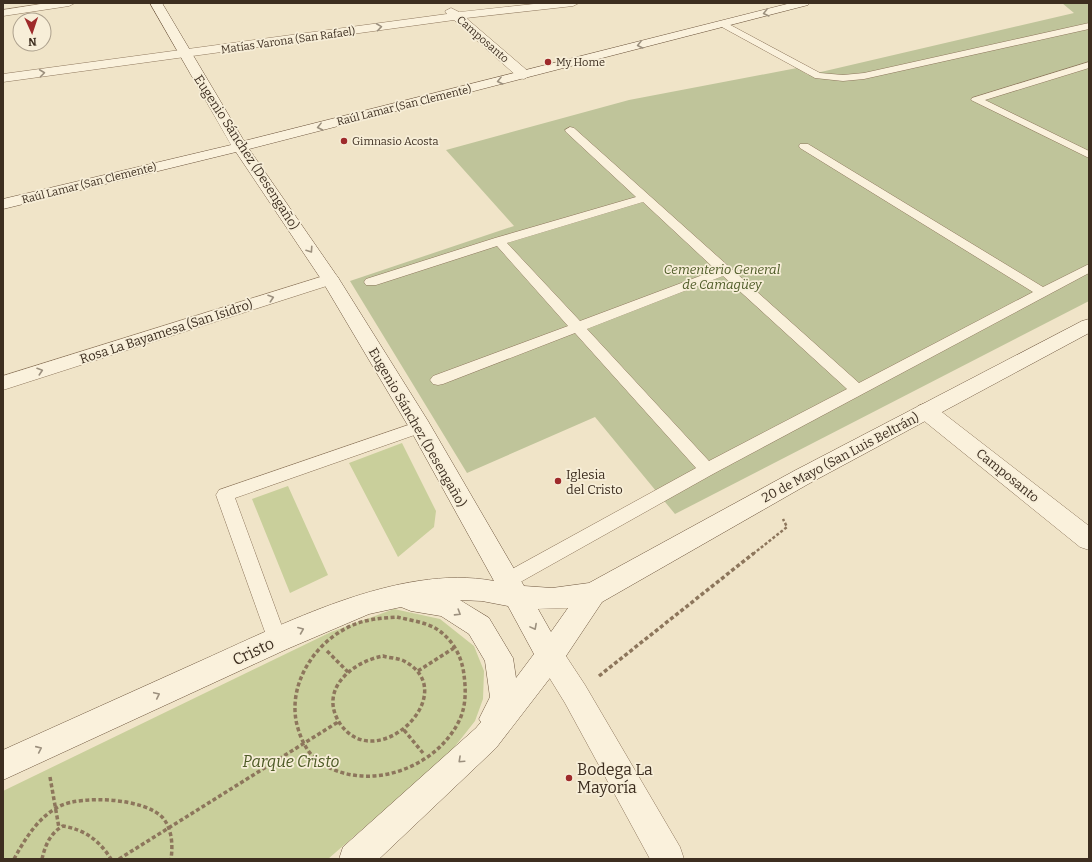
<svg xmlns="http://www.w3.org/2000/svg" width="1092" height="862" viewBox="0 0 1092 862" font-family="Bitter,serif">
<style>
.green{fill:#c9cf9b}
.cemetery{fill:#bfc49a}
.lines{fill:none;stroke-linecap:round;stroke-linejoin:round}
.lane-casing{stroke:#8d765c;stroke-width:1}
.street-casing{stroke:#8d765c;stroke-width:1}
.secondary-casing{stroke:#6f573f;stroke-width:1}
.path-far1{stroke:#8d765c;stroke-width:2.5;stroke-dasharray:3 2;stroke-linecap:butt}
.path{stroke:#8d765c;stroke-width:3.5;stroke-dasharray:4 2.5;stroke-linecap:butt}
.lane{fill:#faf1dc;fill-rule:evenodd}
.street{fill:#faf1dc;fill-rule:evenodd}
.secondary{fill:#faf1dc;fill-rule:evenodd}
.oneway{stroke:#9c907e}
.poi-dot{fill:#9e2a2b;stroke:#f7eed8;stroke-width:1.5}
.labels{text-anchor:middle;stroke-width:3.5;stroke-linejoin:round;paint-order:stroke}
.far-street-label{font-size:11px;fill:#3d2e20;stroke:#f7eed8}
.far-poi-label{font-size:11px;fill:#3d2e20;stroke:#f7eed8;text-anchor:start}
.street-label{font-size:13px;fill:#3d2e20;stroke:#f7eed8}
.park-label{font-size:13px;font-style:italic;fill:#4d5a26;stroke:#f7eed8}
.poi-label{font-size:13px;fill:#3d2e20;stroke:#f7eed8;text-anchor:start}
.near-street-label{font-size:16px;fill:#3d2e20;stroke:#f7eed8}
.near-park-label{font-size:16px;font-style:italic;fill:#4d5a26;stroke:#f7eed8}
.near-poi-label{font-size:16px;fill:#3d2e20;stroke:#f7eed8;text-anchor:start}
</style>
<rect width="100%" height="100%" fill="#f0e4c8"/>
<path class="green" d="M402 443 436 511 434 527 398 557 349 463Z
M288 486 328 575 290 593 252 499Z
M394 609 440 619 474 646 484 671 483 699 475 721 449 754 328 859H3V791L331 632Z"/>
<path class="cemetery" d="M1062 3H1089V301L675 514 595 417 467 473 350 281 514 226 446 150 629 100 797 68 808 75 1074 13Z"/>
<g class="lines">
<g class="lane-casing">
<path id="lane" d="M723 21 820 73 843 75 864 73 1089 23V29L864 79 843 81 815 78 720 26 719 24Z
M1089 62V68L985 100 1089 151V158L971 100 972 98Z
M570 127 574 128 859 383 1033 292 800 148 799 146 800 144H808L1043 287 1089 264V273L713 474 508 589 501 587 499 581 501 575 696 468 575 333 443 384 438 385 433 384 430 380 433 376 568 326 497 246 376 285H366L364 282 366 279 495 238 636 197 566 132 565 130ZM643 202 716 270 580 321 507 243ZM723 276 847 389 709 461 587 329Z
M420 421 426 423 428 427 426 431 235 498 287 640 284 646 277 649 270 646 216 495 219 490Z"/>
</g>
<g class="street-casing">
<path id="street" d="M47 3H75L69 6 3 16V10Z
M543 3H579L573 6 466 18 529 72 531 75 524 79 519 78 454 20 3 82V74L447 14 445 11 451 8 459 12Z
M330 274 336 275 339 279 336 283 3 390V376Z
M926 403 934 406 1089 526V550L1080 547 918 416 915 411 918 406Z
M550 644 560 647 585 685 680 847 684 859H650L565 703 536 656 540 647Z"/>
</g>
<g class="secondary-casing">
<path id="secondary" d="M150 3H162L244 141 791 3H810L808 5 249 149 339 279 428 421 524 586 552 588 589 583 794 471 1082 321 1089 319V333L810 483 602 602 560 665 496 748 379 859H339L343 847 476 728 481 722 479 719 490 697 485 661 469 634 441 616 411 611 401 607 369 614 287 649 3 780V750C67 721 132 692 196 663 282 625 398 563 494 581L410 429 321 279 236 152 3 209V199L231 145ZM460 600 482 601 508 606 534 654 516 678 513 658 489 618ZM568 608 551 632 538 609Z"/>
</g>
<path class="path-far1" d="M753 554 787 527 783 519"/>
<path class="path" d="M397 617C409 620 424 622 435 628 452 638 462 656 464 675 466 690 466 705 460 719 437 769 367 793 321 763 308 755 301 740 297 725 287 684 315 641 353 625 367 619 382 618 397 617Z
M327 651 348 672
M383 656C389 658 398 658 404 661 464 692 378 776 341 725 317 691 351 662 383 656Z
M418 671 454 648
M599 676 754 553
M404 730 423 753
M50 777 59 828
M14 859C25 839 38 817 60 806 82 795 145 798 163 818 172 829 173 845 171 859
M42 859C45 846 50 833 63 826 85 830 99 840 111 859
M119 859 338 722"/>
<use href="#lane" class="lane"/>
<use href="#street" class="street"/>
<use href="#secondary" class="secondary"/>
</g>
<defs><path id="oneway-chevron" d="M-2-3.5L2.5 0L-2 3.5" fill="none" stroke-width="1.6" stroke-linecap="round" stroke-linejoin="round"/></defs>
<g class="oneway">
<use href="#oneway-chevron" transform="translate(766 13) rotate(166)"/>
<use href="#oneway-chevron" transform="translate(379 27) rotate(-8)"/>
<use href="#oneway-chevron" transform="translate(640 45) rotate(166)"/>
<use href="#oneway-chevron" transform="translate(42 73) rotate(-7)"/>
<use href="#oneway-chevron" transform="translate(500 81) rotate(166)"/>
<use href="#oneway-chevron" transform="translate(320 127) rotate(166)"/>
<use href="#oneway-chevron" transform="translate(310 250) rotate(56)"/>
<use href="#oneway-chevron" transform="translate(271 298) rotate(-18)"/>
<use href="#oneway-chevron" transform="translate(40 371) rotate(-18)"/>
<use href="#oneway-chevron" transform="translate(458 613) rotate(32)"/>
<use href="#oneway-chevron" transform="translate(534 627) rotate(62)"/>
<use href="#oneway-chevron" transform="translate(301 630) rotate(-22)"/>
<use href="#oneway-chevron" transform="translate(157 695) rotate(-25)"/>
<use href="#oneway-chevron" transform="translate(39 749) rotate(-24)"/>
<use href="#oneway-chevron" transform="translate(461 760) rotate(137)"/>
</g>
<g class="poi-dot">
<circle cx="548" cy="62" r="4"/>
<circle cx="344" cy="141" r="4"/>
<circle cx="558" cy="481" r="4"/>
<circle cx="569" cy="778" r="4"/>
</g>
<g class="labels">
<g class="far-street-label">
<text transform="translate(483 39) rotate(41)" y="4">Camposanto</text>
<text transform="translate(288 40) rotate(-8)" y="4">Matías Varona (San Rafael)</text>
<text transform="translate(404 105) rotate(-14)" y="4">Raúl Lamar (San Clemente)</text>
<text transform="translate(89 183) rotate(-14)" y="4">Raúl Lamar (San Clemente)</text>
</g>
<g class="far-poi-label">
<text x="556" y="66">My Home</text>
<text x="352" y="145">Gimnasio Acosta</text>
</g>
<g class="street-label">
<text transform="translate(247 152) rotate(57)" y="5">Eugenio Sánchez (Desengaño)</text>
<text transform="translate(166 331) rotate(-18)" y="5">Rosa La Bayamesa (San Isidro)</text>
<text transform="translate(418 427) rotate(60)" y="5">Eugenio Sánchez (Desengaño)</text>
<text transform="translate(840 457) rotate(-28)" y="5">20 de Mayo (San Luis Beltrán)</text>
<text transform="translate(1008 475) rotate(39)" y="5">Camposanto</text>
</g>
<g class="park-label">
<text x="722" y="274">Cementerio General<tspan x="722" dy="15">de Camagüey</tspan></text>
</g>
<g class="poi-label">
<text x="566" y="479">Iglesia<tspan x="566" dy="15">del Cristo</tspan></text>
</g>
<g class="near-street-label">
<text transform="translate(253 651) rotate(-25)" y="6">Cristo</text>
</g>
<g class="near-park-label">
<text x="291" y="767">Parque Cristo</text>
</g>
<g class="near-poi-label">
<text x="577" y="775">Bodega La<tspan x="577" dy="18">Mayoría</tspan></text>
</g>
</g>
<rect width="1092" height="862" fill="none" stroke="#3d2e20" stroke-width="8"/>
<g transform="translate(32 32) rotate(177)"><circle r="19" fill="#f7eed8" stroke="#ada18e"/>
<path d="M0-3L7 15L0 10L-7 15Z" fill="#9e2a2b"/>
<text y="-6" font-size="11" font-weight="bold" text-anchor="middle" fill="#3d2e20">N</text>
</g>
</svg>
